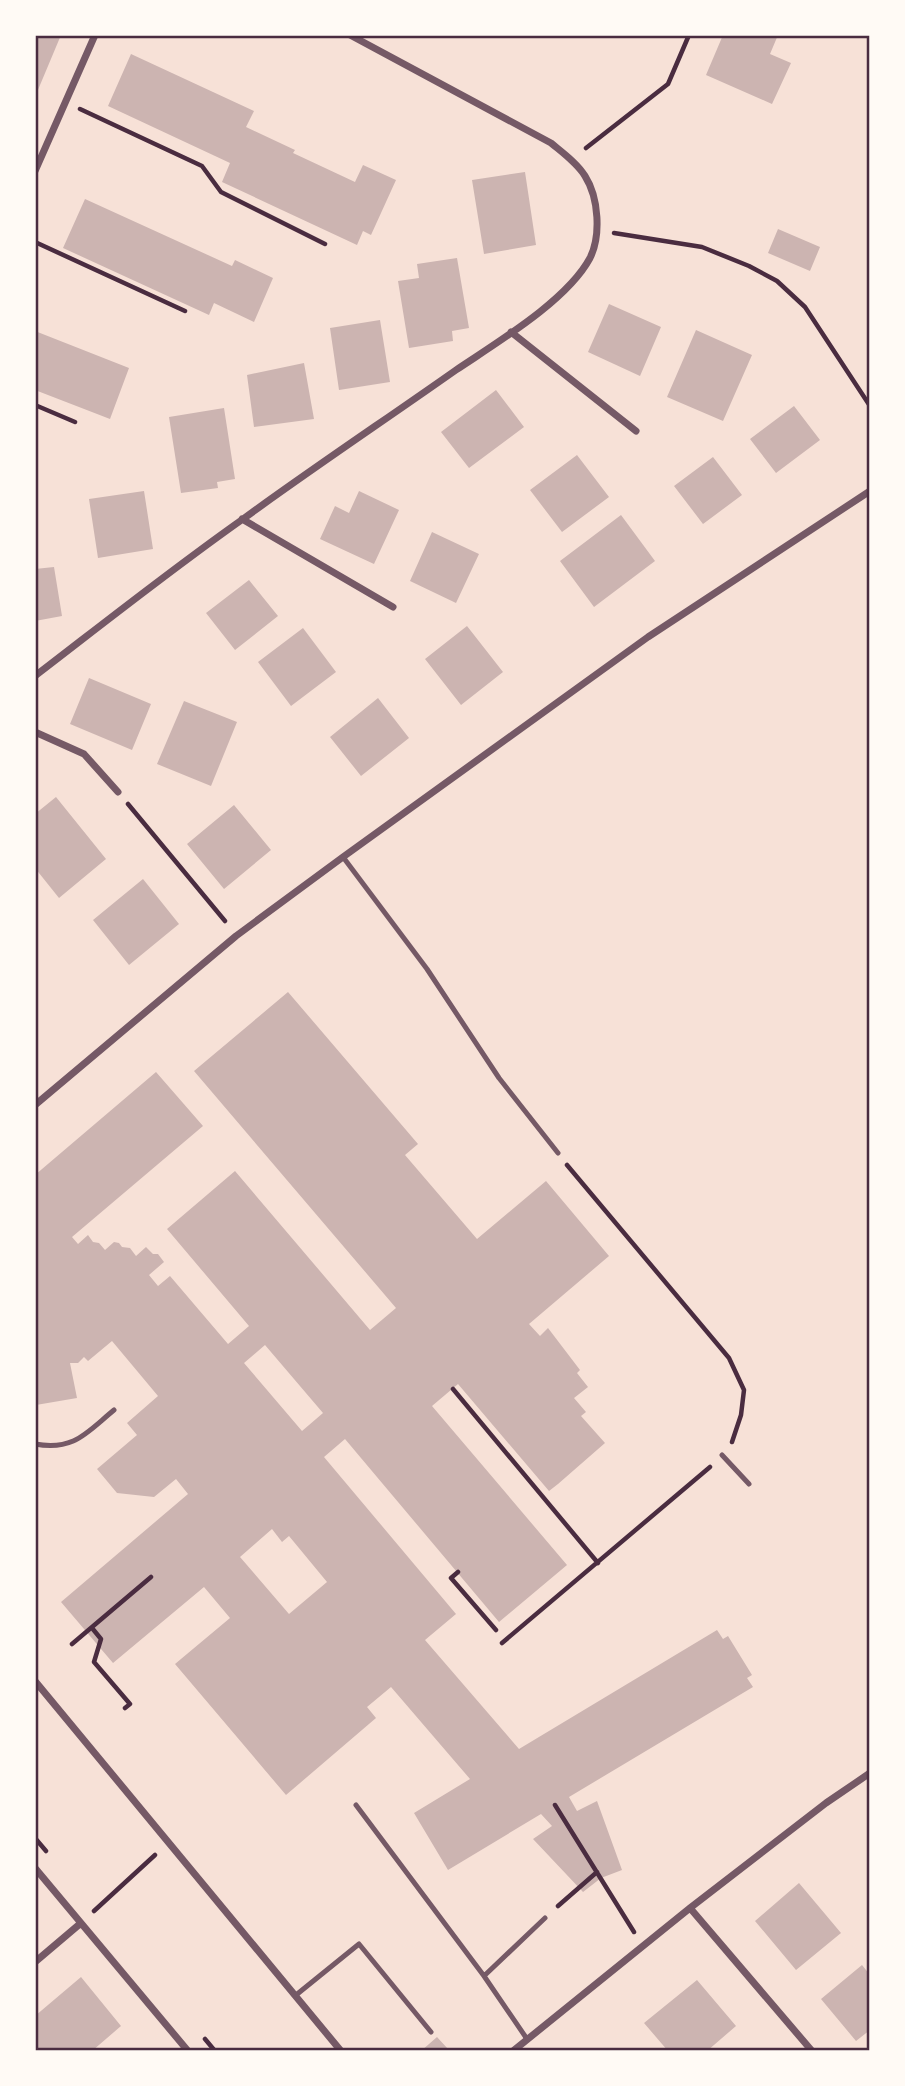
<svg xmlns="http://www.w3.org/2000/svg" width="905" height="2086" viewBox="0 0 905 2086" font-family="Figtree,sans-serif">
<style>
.building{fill:#ccb4b1;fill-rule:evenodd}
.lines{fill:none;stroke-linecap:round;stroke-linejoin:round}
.path{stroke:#4a2c40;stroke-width:4.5}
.service{stroke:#755966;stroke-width:5}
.minor{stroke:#755966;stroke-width:7}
.neatline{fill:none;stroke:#4a2c40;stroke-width:2.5}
</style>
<rect width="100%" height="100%" fill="#f7e1d7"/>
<path class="building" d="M35 35H61L35 97Z
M723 35H778L770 54 791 63 772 104 706 75Z
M131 54 254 111 246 127 295 150 293 153 355 182 363 165 396 180 371 235 363 231 357 245 222 182 230 163 108 106Z
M525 172 536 245 484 254 472 180Z
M85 199 232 266 235 260 273 278 254 322 214 303 209 315 63 248Z
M778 229 820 247 810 271 768 253Z
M457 258 469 328 452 331 453 341 409 348 398 281 419 278 417 264Z
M609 304 661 327 640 376 588 352Z
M380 320 390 382 339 390 330 328Z
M696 330 752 355 723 421 667 397Z
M35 331 129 368 110 419 35 390Z
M304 363 314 419 254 427 247 375Z
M496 390 524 427 469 468 441 432Z
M794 406 820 440 776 473 750 439Z
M224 408 235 479 217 482 218 488 181 493 169 417Z
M577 455 609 497 562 532 530 490Z
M713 457 742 495 703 524 674 486Z
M144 491 153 549 98 558 89 499Z
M359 491 399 510 374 564 320 539 335 506 349 513Z
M621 515 655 561 594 607 560 561Z
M432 532 479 554 456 603 410 581Z
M54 567 62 616 35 621V569Z
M249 580 278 616 235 650 206 613Z
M467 626 503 672 461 705 425 659Z
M303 628 336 672 291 706 258 662Z
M89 678 151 704 132 750 70 724Z
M378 698 409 738 361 776 330 737Z
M184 701 237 722 211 786 157 764Z
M56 797 106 859 59 898 35 868V814Z
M234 805 271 850 224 889 187 844Z
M143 879 179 924 129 965 93 920Z
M288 992 418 1144 405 1155 477 1239 546 1181 609 1256 529 1324 540 1336 548 1328 580 1370 577 1373 588 1387 574 1398 586 1412 581 1416 605 1443 558 1484 549 1491 458 1384 432 1406 567 1565 499 1622 345 1439 324 1457 456 1614 425 1640 519 1749 717 1630 723 1639 728 1636 752 1675 747 1678 753 1687 569 1797 577 1811 597 1801 622 1870 601 1878 583 1892 533 1839 552 1826 541 1814 448 1870 414 1813 470 1779 391 1687 367 1707 376 1718 286 1795 175 1664 230 1618 204 1587 113 1663 61 1602 188 1494 176 1479 154 1497 117 1493 97 1469 137 1435 127 1423 158 1396 112 1341 88 1361 84 1357 78 1363H70L77 1398 36 1405 35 1175 156 1072 203 1126 72 1237 78 1244 88 1235 93 1242 99 1243 105 1250 114 1242 119 1243 122 1247 130 1248 136 1256 146 1247 153 1254H158L164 1262 149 1275 158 1286 170 1276 228 1344 249 1326 167 1229 235 1171 370 1330 396 1308 194 1071ZM265 1345 323 1413 302 1431 244 1363ZM272 1529 282 1542 289 1536 327 1582 289 1614 240 1557Z
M799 1883 841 1933 796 1970 755 1921Z
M862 1965 870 1975V2030L856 2041 821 1999Z
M81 1977 121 2026 92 2051H35V2016Z
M697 1980 736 2026 707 2051H668L644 2023Z
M437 2037 448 2049 421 2051Z"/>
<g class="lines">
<path class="path" d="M80 109 202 166 221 192 325 244
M586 148 668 84 689 35
M614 233 702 247 749 266 777 281 805 307 870 406
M35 242 185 311
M35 405 75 422
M128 804 225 921
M567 1165 729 1358 744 1390 741 1415 732 1442
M453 1389 598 1563
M458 1572 451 1578 496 1630
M92 1628 101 1639 94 1662 130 1704 125 1708
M502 1643 710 1467
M72 1644 151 1577
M555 1805 634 1932
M35 1838 46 1851
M558 1906 597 1872
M94 1911 155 1855
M205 2039 215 2051"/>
<path class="service" d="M343 857 427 969 499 1078 558 1153
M35 1444C74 1451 86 1433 114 1410
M722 1455 749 1484
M356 1805 484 1976
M296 1995 359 1944 431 2032
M527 2039 484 1976 545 1918"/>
<path class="minor" d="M35 171 95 35
M511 332 636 431
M242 519 393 607
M35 676C104 623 172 569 243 519 313 468 385 420 456 370 496 343 567 301 590 258 601 236 599 198 585 176 577 163 563 153 551 143L350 35
M35 732 84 754 118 792
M35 1105 236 936 343 857 648 637 870 491
M35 1681 341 2051
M35 1868 188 2051
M690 1908 812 2051
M35 1962 81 1923
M513 2051 690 1908 826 1803 870 1773"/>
</g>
<rect width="905" height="2086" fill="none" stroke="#fffaf5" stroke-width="74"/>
<rect x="37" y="37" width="831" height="2012" class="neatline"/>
</svg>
